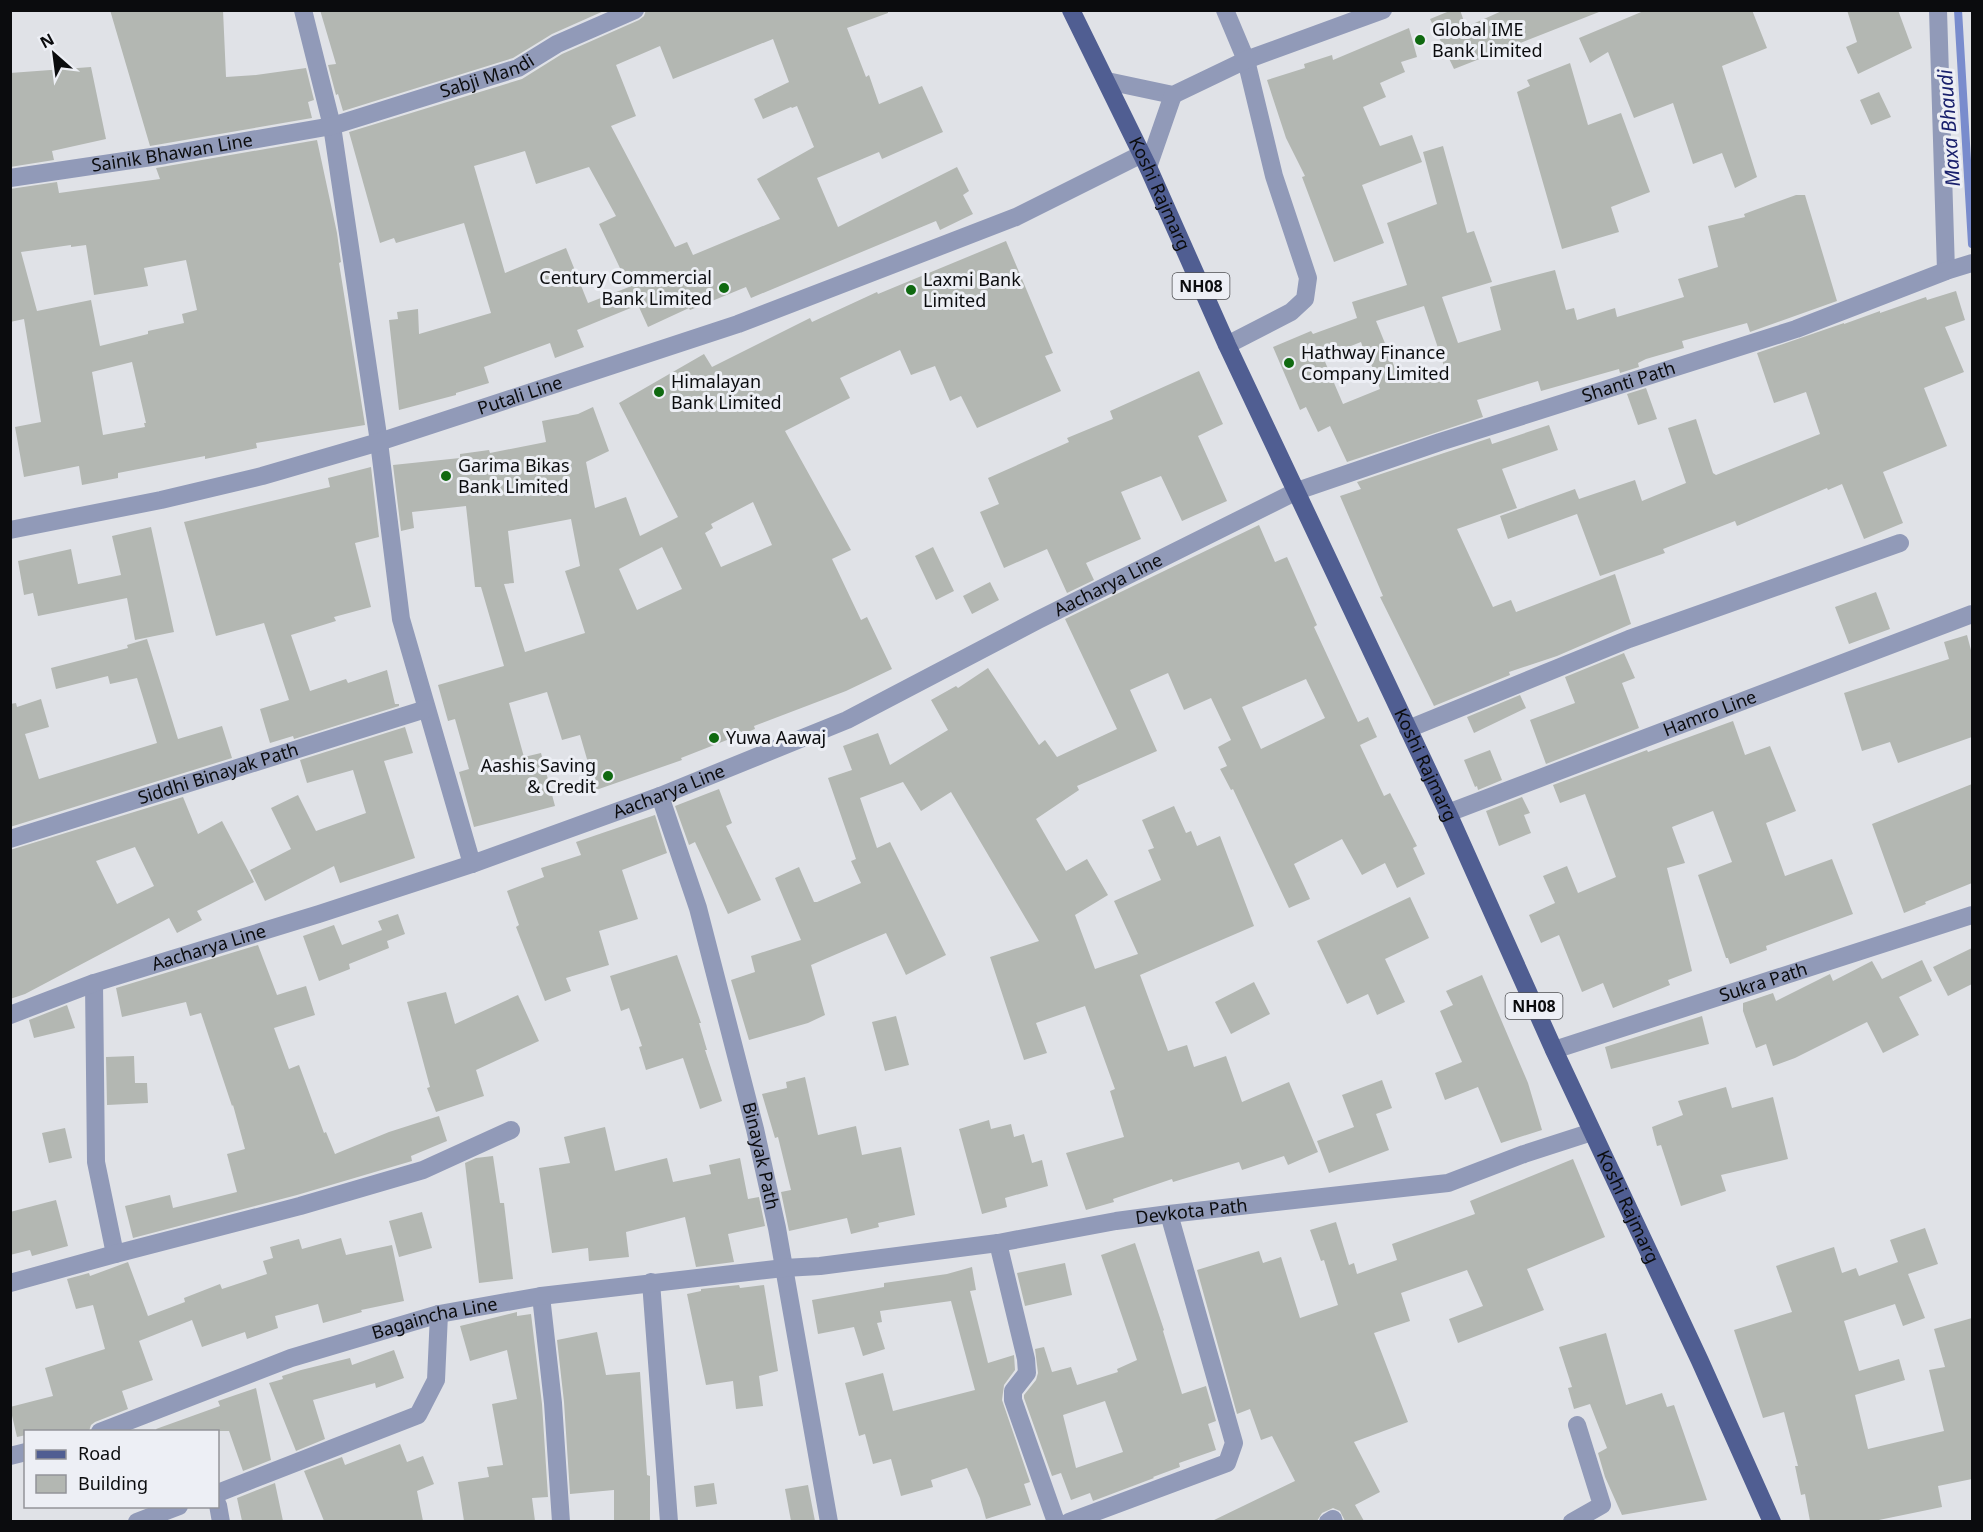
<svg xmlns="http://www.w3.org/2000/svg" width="1983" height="1532" viewBox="0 0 1983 1532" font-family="'Noto Sans',sans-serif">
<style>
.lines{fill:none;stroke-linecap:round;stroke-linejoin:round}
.stream{stroke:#798ccd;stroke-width:8}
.building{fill:#b3b7b2;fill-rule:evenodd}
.minor{stroke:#919ab8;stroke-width:18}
.primary{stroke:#505e92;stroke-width:18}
.poi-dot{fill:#0f6910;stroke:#edeff5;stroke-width:2}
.labels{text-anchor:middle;stroke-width:6;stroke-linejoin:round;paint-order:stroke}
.shield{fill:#edeff5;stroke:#4f5053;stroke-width:1.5}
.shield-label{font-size:16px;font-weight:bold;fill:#0b0c0e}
.poi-label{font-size:18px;fill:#0b0c0e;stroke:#edeff5;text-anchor:start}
.street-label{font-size:18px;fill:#0b0c0e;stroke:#edeff5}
.water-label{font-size:20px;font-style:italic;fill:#19206c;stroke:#edeff5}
</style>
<rect width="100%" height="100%" fill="#e0e2e7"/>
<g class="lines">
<path class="stream" d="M1958 10 1972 244"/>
</g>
<path class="building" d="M110 10H223L226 77 256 75 306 68 314 100 308 102 312 118 150 146Z
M320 10H606L552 34 513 58 343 111 338 94 336 95 328 65 336 64Z
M646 10H888V13L847 28 866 77 869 75 879 104 922 86 943 132 882 159 879 152 817 178 838 227 957 167 969 191 963 195 973 214 940 230 936 221 751 298 746 287 690 310 689 308 648 327 638 305 577 330 584 347 555 358 550 343 484 367 489 383 456 393V395L399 410 389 320 398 319 397 312 418 309 419 334 491 313 464 223 396 243 394 238 380 243 349 132 522 79 562 54 639 20 644 16ZM773 39 789 82 754 99 763 119 791 107 792 108 797 106 814 147 757 179 780 219 693 255 687 242 675 247 611 126 636 116 616 65 660 46 673 79ZM525 151 536 184 589 167 616 216 599 224 629 287 588 303 566 248 505 273 474 166Z
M1452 10H1460L1466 27 1504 10 1599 12 1454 69 1430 19Z
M1646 10H1752L1767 48 1722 66 1757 177 1735 188 1722 153 1693 164 1673 103 1634 118 1608 52 1590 63 1579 38Z
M1847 10H1898L1912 48 1858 74 1846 47 1857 42Z
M1409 28 1417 57 1401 62 1405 72 1380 83 1386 97 1363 107 1380 146 1412 135 1422 162 1362 185 1384 243 1334 262 1302 177 1305 176 1286 138 1267 80 1305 68 1304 64 1332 55 1333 60Z
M1570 63 1588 125 1621 113 1650 192 1611 207 1619 232 1562 249 1517 92 1530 86 1527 80Z
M91 67 106 139 52 151 54 160 10 167V73Z
M1879 92 1891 117 1871 125 1860 100Z
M317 140 337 233 341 262 339 263 365 425 256 443 257 448 205 459V456L118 473V478L82 485 79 466 24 477 15 427 41 422 24 319 10 322V189L57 182 59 193 160 179 156 168ZM71 245V247L86 245 94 295 148 286 144 268 186 260 197 310 182 314 184 323 148 331V334L100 346 91 300 37 311 21 252ZM132 362 146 423H144L145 427 103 435 92 372Z
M1443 146 1467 233 1474 231 1492 282 1442 297 1458 343 1501 330 1490 287 1555 270 1566 310 1574 308 1577 320 1615 308 1617 317 1684 297 1678 279 1718 267 1708 226 1745 217 1744 214 1796 195H1805L1837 301 1750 332 1747 323 1682 341 1684 348 1646 359 1638 363 1639 367 1620 373 1619 369 1541 391 1538 381 1477 400 1483 417 1347 462 1330 426 1318 432 1306 407 1300 410 1273 347 1311 331 1313 334 1357 318 1352 302 1407 285 1387 223 1437 204 1423 152ZM1424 306 1445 369 1401 383 1376 321ZM1361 342 1363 348 1365 347 1380 389 1343 404 1323 357Z
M1006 241 1053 353 1045 356 1061 391 977 428 961 396 950 401 935 366 911 375 900 350 840 378 850 398 785 431 851 550 832 559 861 620 867 617 892 669 846 691 754 726 755 729 681 758 682 760 596 790 580 735 562 740 547 692 509 703 524 757 541 753 555 806 474 827 459 772 469 769 455 719 448 721 438 685 504 666 481 587H475L466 506 412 512 414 528 401 531 393 465 460 458V454L489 450 490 453 546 442 542 421 578 414 593 407 609 451 586 462 595 508 626 497 640 536 678 517 619 403 704 354 712 367 810 318 812 322 877 292 878 294ZM753 502 772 545 721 567 705 533 713 528 711 524ZM571 519 580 566 565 571 585 633 525 652 504 584 514 583 508 531ZM662 547 682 589 637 610 619 569Z
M1956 291 1965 320 1945 327 1964 372 1924 388 1947 446 1883 472 1903 523 1864 539 1842 484 1828 490 1827 488 1737 526 1735 521 1663 549 1665 553 1600 576 1577 514 1508 539 1500 516 1575 489 1579 499 1635 480 1642 501 1686 483 1668 428 1696 419 1713 473 1716 475 1820 434 1806 392 1774 403 1757 353 1844 323V324L1880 311V313L1926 297 1927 300Z
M1199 371 1223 424 1198 436 1227 501 1182 521 1161 476 1121 492 1141 539 1086 563 1094 580 1067 593 1047 549 1004 568 980 512 999 504 988 478 1069 442 1067 438 1113 419 1110 411Z
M1646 388 1657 419 1638 425 1627 394Z
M1549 425 1558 450 1502 469 1517 508 1457 529 1493 607 1511 600 1516 612 1615 574 1631 624 1557 656 1509 672 1510 675 1434 706 1380 597 1383 596 1340 496 1361 489 1357 482 1444 453 1490 438 1492 444Z
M371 467 379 537 355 543 371 607 334 617 336 621 291 635 310 691 346 679 348 683 387 670 395 704H399V706L294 739 293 736 270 743 260 709 289 700 264 623 216 636 184 522 330 487 328 478Z
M1259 525 1275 562 1287 557 1317 625 1314 627 1358 722 1368 717 1377 737 1360 745 1384 796 1390 793 1417 846 1413 848 1425 874 1397 888 1385 863 1362 875 1342 839 1294 864 1310 899 1289 908 1233 789 1231 790 1220 769 1227 766 1218 747 1231 740 1211 698 1184 710 1168 673 1130 690 1157 751 1077 786 1079 790 1036 819 1066 871 1087 859 1108 895 1075 915 1095 969 1138 954 1114 901 1161 880 1148 850 1154 848 1142 820 1174 806 1186 833 1191 831 1197 846 1220 836 1254 926 1140 975 1168 1051 1187 1045 1194 1067 1226 1056 1242 1102 1289 1082 1318 1152 1288 1165 1284 1156 1242 1170 1239 1162 1173 1182 1172 1179 1113 1199 1114 1202 1086 1210 1066 1153 1124 1137 1110 1091 1115 1089 1085 1006 1036 1023 1047 1053 1024 1060 990 957 1039 941 951 792 921 811 903 782 860 798 877 848 890 842 946 955 906 975 886 933 811 965 825 1015 808 1023 749 1040 731 980 755 972 751 956 801 940 775 878 799 867 814 902H817L861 883 851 861 856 859 828 778 852 770 843 746 878 733 890 765 948 730 931 700 956 686 958 688 988 668 1039 745 1045 740 1057 757 1117 729 1065 619ZM1306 679 1325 718 1261 749 1242 707Z
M151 527 174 632 135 640 127 598 38 616 33 593 24 595 18 561 71 549 78 584 121 575 112 536Z
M933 547 954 591 936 600 915 556Z
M990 582 999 600 972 614 963 596Z
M1876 592 1890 629 1849 644 1835 607Z
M1967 635 1972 654V737L1898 763 1890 742 1862 751 1844 693 1949 659 1944 642Z
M147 639 178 739 222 726 232 758 10 827V704L16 703 17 707 41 699 49 727 25 734 39 779 157 743 137 678 110 684 108 676 56 689 51 668 128 648 127 645Z
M1624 653 1635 678 1622 683 1639 728 1546 764 1530 720 1575 703 1565 677Z
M1520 695 1526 708 1474 733 1467 717Z
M1733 721 1745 755 1770 746 1796 811 1766 823 1785 876 1832 859 1853 914 1766 946 1767 950 1730 964 1728 958H1726L1698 875 1732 862 1713 811 1672 827 1685 863 1667 868 1692 971 1668 980 1670 985 1613 1008 1603 983 1582 992 1559 935 1541 943 1529 915 1555 903 1543 876 1567 866 1578 893 1616 877 1585 794 1560 803 1553 785 1647 750 1648 752Z
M405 727 413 753 384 761 415 858 340 883 334 866 265 901 250 870 291 849 271 808 298 795 316 831 366 813 353 770 307 783 300 760Z
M1490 750 1502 780 1478 790 1477 786 1475 787 1464 760Z
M1972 784V883L1925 902 1926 904 1904 913 1872 824Z
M719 789 732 823 726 826 761 900 728 914 695 842 689 845 675 806Z
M183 797 198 834 222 821 254 882 197 911 202 920 177 933 169 918 25 994 10 999V850ZM135 847 154 886 117 904 96 861Z
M1522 797 1530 813 1524 815 1531 833 1499 846 1486 811Z
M655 815 667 853 622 870 638 919 599 931 609 965 566 978 571 991 545 1001 516 927 519 925 507 891 544 877 541 868 581 855 576 842Z
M1410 897 1429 938 1385 959 1405 1002 1377 1015 1368 994 1347 1004 1317 941Z
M398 914 405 934 387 941 389 948 349 964 350 969 319 981 303 936 334 925 342 945 382 930 378 921Z
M258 945 277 995 306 986 315 1015 274 1028 289 1069 299 1065 324 1133 326 1132 335 1154 389 1132 439 1116 447 1141 411 1156 412 1161 297 1195 133 1238 125 1206 170 1195 173 1208 237 1192 227 1154 245 1149 233 1105 232 1106 201 1013 190 1016 186 1002 122 1017 116 988Z
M1972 948V984L1948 996 1933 967Z
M677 955 701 1023H699L707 1050H705L722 1101 700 1109 683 1058 646 1070 639 1047 642 1046 629 1008 621 1011 610 976Z
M1922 960 1932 981 1899 997 1919 1035 1883 1053 1867 1022 1795 1058 1773 1066 1766 1044 1756 1048 1743 1011V1003L1773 993 1776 1001 1830 974 1833 981 1872 961 1882 979Z
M1482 975 1528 1083 1542 1130 1501 1143 1478 1087 1445 1100 1435 1073 1462 1062 1440 1011 1453 1005 1446 991Z
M1254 982 1270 1014 1231 1034 1215 1002Z
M446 992 455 1024 518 995 539 1041 476 1070 484 1096 436 1112 427 1088 430 1087 407 1002Z
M67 1005 75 1028 34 1038 29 1020Z
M896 1016 909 1065 885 1071 872 1022Z
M1702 1016 1709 1044 1611 1069 1605 1047Z
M134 1056 135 1083H147L148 1103 107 1105 106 1057Z
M805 1077 818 1135 856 1126 862 1155 901 1147 915 1215 878 1223 879 1227 851 1234 847 1218 789 1231 781 1192 791 1190 778 1137 775 1138 762 1094 787 1088 786 1082Z
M1382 1080 1392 1108 1376 1114 1389 1150 1329 1173 1317 1141 1354 1127 1342 1095Z
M1726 1087 1732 1108 1773 1097 1788 1159 1721 1175 1726 1191 1681 1206 1661 1145 1657 1146 1652 1127 1683 1115 1678 1101Z
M989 1120 991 1129 1011 1124 1014 1137 1024 1134 1032 1163 1042 1160 1048 1186 1005 1198 1007 1207 982 1214 959 1129Z
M605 1127 615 1171 667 1158 673 1182 711 1174 709 1165 740 1158 748 1199 759 1197 765 1226 728 1234 734 1262 696 1267 685 1217 626 1232 629 1257 589 1261 588 1248 552 1253 539 1168 570 1163 564 1137Z
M65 1128 72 1158 49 1163 42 1133Z
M493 1156 500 1203H504L513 1279 479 1283 465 1163 476 1158Z
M1573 1159 1605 1237 1527 1269 1544 1310 1458 1343 1449 1319 1483 1306 1467 1270 1401 1293 1410 1321 1374 1333 1408 1422 1354 1442 1380 1492 1355 1505 1364 1521H1345L1340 1511 1333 1508 1322 1513 1317 1521H1212L1295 1481 1272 1436 1261 1440 1250 1409 1237 1414 1197 1270 1259 1251 1263 1263 1281 1257 1300 1318 1338 1305 1324 1260 1321 1261 1310 1230 1336 1222 1349 1265 1354 1263 1357 1274 1397 1260 1392 1244 1475 1214 1470 1201Z
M56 1200 68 1246 32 1256 30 1250 10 1255V1212Z
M422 1212 432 1248 399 1257 389 1221Z
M1925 1228 1938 1264 1908 1274 1925 1318 1903 1326 1895 1304 1844 1321 1859 1371 1899 1359 1905 1380 1855 1395 1868 1449 1944 1431 1929 1370 1945 1367 1934 1329 1972 1318V1479L1938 1486 1942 1507 1874 1521H1810L1805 1494 1801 1495 1795 1466H1798L1784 1412 1763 1418 1734 1330 1792 1312 1776 1266 1834 1247 1842 1273 1856 1268 1859 1276 1898 1262 1890 1240Z
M341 1238 346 1255 392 1245 404 1301 361 1310 362 1312 323 1323 318 1304 275 1316 278 1328 247 1339 245 1332 202 1347 192 1320 139 1341 153 1380 122 1391 128 1409 95 1422 91 1425 89 1431H26V1435L17 1437 10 1407 53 1396 45 1368 105 1349 93 1305 76 1309 67 1279 89 1273 90 1276 128 1262 148 1316 185 1302 184 1298 220 1284 222 1289 267 1274 263 1261 273 1258 270 1247 299 1239 302 1249Z
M1135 1243 1164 1330 1163 1331 1182 1394 1206 1386 1216 1421 1208 1424 1216 1450 1179 1463 1180 1467 1153 1477 1154 1478 1093 1501 1090 1493 1071 1500 1061 1473 1052 1476 1024 1398V1395L1036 1380 1038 1373 1035 1349 1044 1347 1052 1372 1071 1367 1077 1385 1118 1372 1117 1369 1137 1360 1101 1255ZM1105 1401 1123 1452 1076 1468 1063 1415Z
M1065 1263 1072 1295 1025 1306 1017 1273Z
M972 1267 976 1290 970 1291 988 1363 1014 1355 1015 1370 1004 1385 1002 1400 1030 1482 1024 1484 1031 1505 986 1519 980 1498 967 1468 931 1480 933 1487 901 1496 891 1459 873 1464 865 1434 859 1436 845 1383 883 1373 893 1411 975 1390 951 1301 880 1311 882 1322 877 1323 885 1349 863 1356 854 1327 818 1334 812 1300 884 1287V1283L947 1274Z
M739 1285 740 1288 764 1285 778 1371 759 1376 763 1406 736 1409 733 1381 706 1385 687 1294 701 1291V1289Z
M517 1312V1316L531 1314 542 1404 548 1497 532 1498 535 1521H464L458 1482 489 1477 487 1467 503 1465 492 1404 517 1399 507 1350 470 1361 460 1326Z
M597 1332 606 1375 640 1372 647 1475 650 1476V1521H614V1490L570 1494 564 1402 557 1340Z
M1606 1333 1626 1405 1662 1393 1667 1407 1674 1405 1707 1500 1622 1515 1605 1477 1598 1453 1607 1448 1590 1404 1574 1409 1568 1388 1572 1387 1559 1347Z
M394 1350 404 1378 376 1388 375 1383 313 1400 325 1439 296 1451 269 1383 283 1379 282 1376 301 1370 350 1358 352 1365Z
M256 1388 271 1460 243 1471 229 1431H157L156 1429 220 1406 218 1401Z
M400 1444 407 1462 423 1456 434 1484 417 1491 423 1521H324L304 1471 342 1457 345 1465Z
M275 1483 283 1521H242L237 1498Z
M714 1483 717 1504 696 1507 694 1486Z
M808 1485 815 1521H791L785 1489Z"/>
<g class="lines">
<g class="minor">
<path d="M303 10 332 126 379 442 401 619 472 864"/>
<path d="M1225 10 1246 60 1274 176 1308 278 1305 299 1291 312 1227 345"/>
<path d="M1938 10 1946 271"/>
<path d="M1107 81 1173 95 1246 60 1383 10"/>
<path d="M1148 167 1173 95"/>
<path id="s1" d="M10 178 165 155 332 126 518 68 557 44 635 10"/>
<path id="s2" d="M10 530 161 500 262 476 379 442 738 324 1016 217 1142 154"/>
<path d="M1408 729 1629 639 1900 543"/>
<path id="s3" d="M660 796 698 908 755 1129 777 1228 829 1522"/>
<path id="s4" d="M1448 813 1972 614"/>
<path id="s5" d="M10 839 426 709"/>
<path d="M94 983 96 1162 115 1254"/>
<path id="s6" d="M10 1015 94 983 319 914 472 864 660 796 847 720 1038 620 1297 491 1440 442 1796 329 1946 271 1972 263"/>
<path id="s7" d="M1554 1050 1972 915"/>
<path d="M998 1243 1026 1359 1027 1373 1013 1391V1400L1056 1522"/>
<path d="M651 1282 669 1522"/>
<path d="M10 1283 115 1254 300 1206 423 1170 511 1130"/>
<path d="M541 1296 553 1403 561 1522"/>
<path id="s8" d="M100 1432 291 1358 439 1314 541 1296 784 1268 820 1266 998 1243 1116 1221 1169 1214 1448 1183 1524 1154 1592 1132"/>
<path d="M10 1456 26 1452"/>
<path d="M218 1493 418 1415 436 1380 439 1314"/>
<path d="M218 1505 221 1522"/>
<path d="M137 1522 179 1506"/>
<path d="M1069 1522 1227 1463 1234 1443 1169 1214"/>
<path d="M1328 1522 1333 1519 1334 1522"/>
<path d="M1572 1522 1602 1505 1577 1425"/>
</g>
<path class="primary" id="s9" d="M1071 10 1148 167 1227 345 1448 813 1554 1050 1700 1361 1772 1522"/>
</g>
<g class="poi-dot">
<circle cx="1420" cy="40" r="6"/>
<circle cx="724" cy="288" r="6"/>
<circle cx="911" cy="290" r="6"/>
<circle cx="1289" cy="363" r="6"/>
<circle cx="659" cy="392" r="6"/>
<circle cx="446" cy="476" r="6"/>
<circle cx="714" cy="738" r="6"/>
<circle cx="608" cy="776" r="6"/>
</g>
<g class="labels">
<g class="shield">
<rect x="1172.5" y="273" width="57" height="26" rx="4.5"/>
<rect x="1505.5" y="993" width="57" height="26" rx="4.5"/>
</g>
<g class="shield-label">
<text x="1201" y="292">NH08</text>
<text x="1534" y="1012">NH08</text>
</g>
<g class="poi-label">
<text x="1432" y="36">Global IME<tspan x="1432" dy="21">Bank Limited</tspan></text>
<text x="712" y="284" text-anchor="end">Century Commercial<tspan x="712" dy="21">Bank Limited</tspan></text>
<text x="923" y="286">Laxmi Bank<tspan x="923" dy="21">Limited</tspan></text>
<text x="1301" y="359">Hathway Finance<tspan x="1301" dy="21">Company Limited</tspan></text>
<text x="671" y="388">Himalayan<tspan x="671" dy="21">Bank Limited</tspan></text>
<text x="458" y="472">Garima Bikas<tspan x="458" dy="21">Bank Limited</tspan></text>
<text x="726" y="744">Yuwa Aawaj</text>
<text x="596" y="772" text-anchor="end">Aashis Saving<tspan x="596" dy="21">&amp; Credit</tspan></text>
</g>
<g class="street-label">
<text dy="6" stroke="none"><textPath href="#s1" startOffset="489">Sabji Mandi</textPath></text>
<text dy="6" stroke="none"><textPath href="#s1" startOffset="164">Sainik Bhawan Line</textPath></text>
<text dy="6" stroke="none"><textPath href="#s9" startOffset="204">Koshi Rajmarg</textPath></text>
<text dy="6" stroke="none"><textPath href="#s6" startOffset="1742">Shanti Path</textPath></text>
<text dy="6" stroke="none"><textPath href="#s2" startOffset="528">Putali Line</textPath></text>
<text dy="6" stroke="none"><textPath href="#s6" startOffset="1182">Aacharya Line</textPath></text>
<text dy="6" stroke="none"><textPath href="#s4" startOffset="280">Hamro Line</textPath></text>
<text dy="6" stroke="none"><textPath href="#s9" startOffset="834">Koshi Rajmarg</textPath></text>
<text dy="6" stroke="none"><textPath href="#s5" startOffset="218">Siddhi Binayak Path</textPath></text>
<text dy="6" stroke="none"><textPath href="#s6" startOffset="696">Aacharya Line</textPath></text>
<text dy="6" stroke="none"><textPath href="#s6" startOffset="210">Aacharya Line</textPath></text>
<text dy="6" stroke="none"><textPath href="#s7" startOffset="220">Sukra Path</textPath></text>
<text dy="6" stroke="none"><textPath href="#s3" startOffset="374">Binayak Path</textPath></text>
<text dy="6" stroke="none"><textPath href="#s9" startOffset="1320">Koshi Rajmarg</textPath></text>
<text dy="6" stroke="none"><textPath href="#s8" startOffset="1119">Devkota Path</textPath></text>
<text dy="6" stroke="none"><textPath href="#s8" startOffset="354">Bagaincha Line</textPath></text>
</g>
<g class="water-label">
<text transform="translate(1949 128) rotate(-94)" y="7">Maxa Bhaudi</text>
</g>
</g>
<rect width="1983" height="1532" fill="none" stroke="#0b0c0e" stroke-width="24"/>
<rect x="24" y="1430" width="195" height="78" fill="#edeff5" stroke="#939499" stroke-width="1.5"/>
<rect x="36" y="1450" width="30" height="9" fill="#505e92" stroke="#939499" stroke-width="1.5"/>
<text x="78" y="1460" font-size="18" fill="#0b0c0e">Road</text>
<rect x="36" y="1475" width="30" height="18" fill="#b3b7b2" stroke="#939499" stroke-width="1.5"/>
<text x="78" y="1490" font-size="18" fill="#0b0c0e">Building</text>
<g transform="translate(54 54) rotate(332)" stroke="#edeff5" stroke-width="4.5" paint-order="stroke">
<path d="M0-4.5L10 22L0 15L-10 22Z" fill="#0b0c0e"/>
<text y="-9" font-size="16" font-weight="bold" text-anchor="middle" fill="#0b0c0e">N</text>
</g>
</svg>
